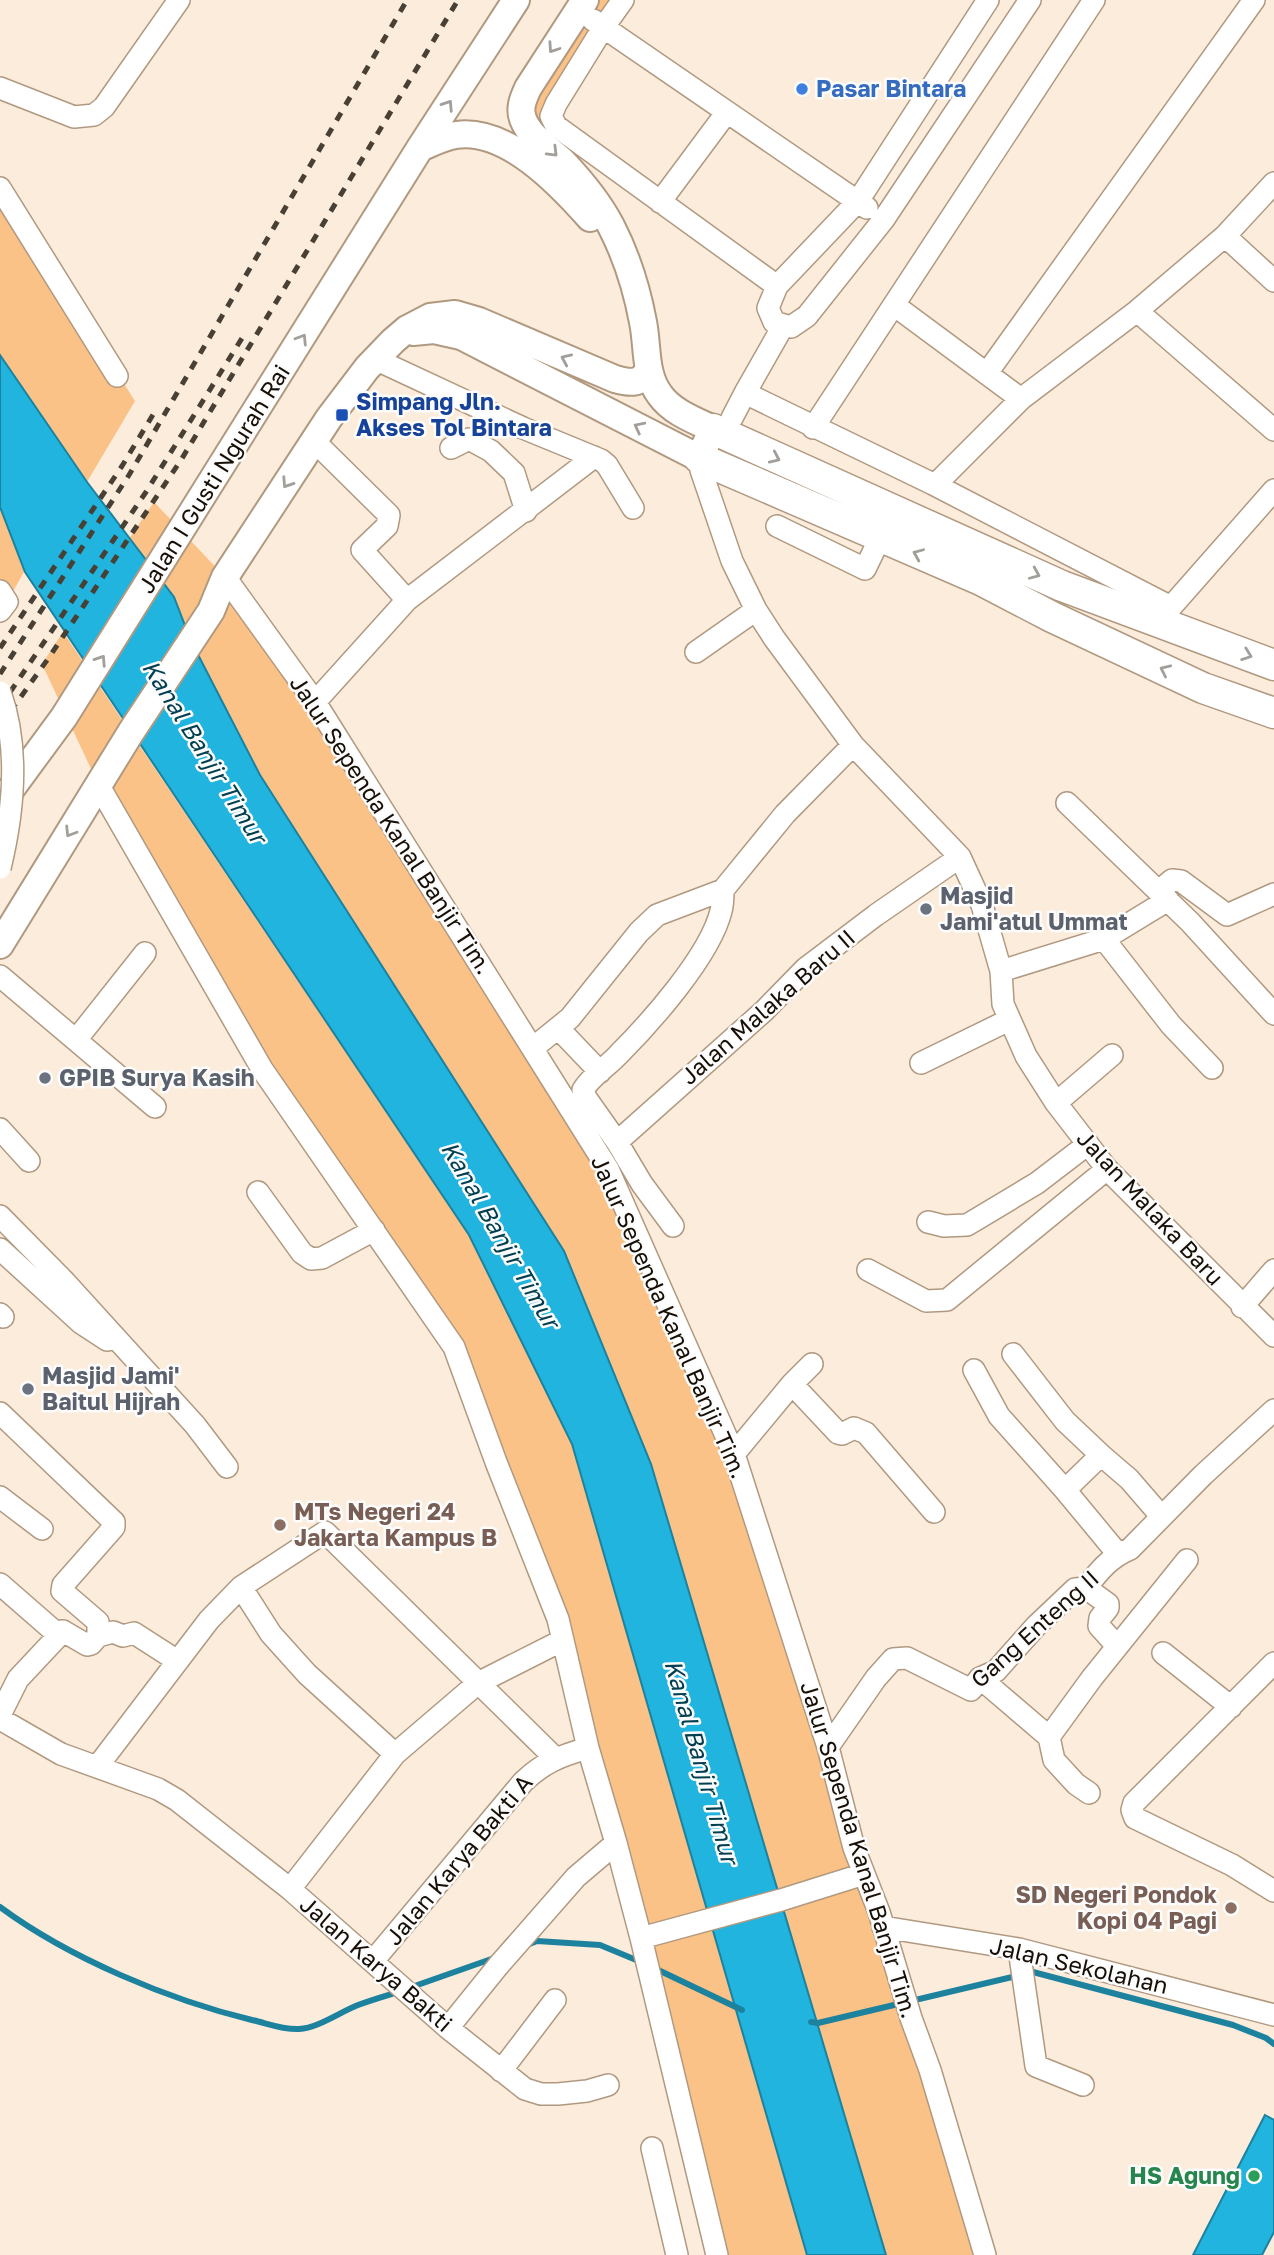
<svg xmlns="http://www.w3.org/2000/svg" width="1274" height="2255" viewBox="0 0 1274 2255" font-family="'Golos Text',sans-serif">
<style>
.green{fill:#fac287}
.water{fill:#20b4df;stroke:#1d829e;stroke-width:2}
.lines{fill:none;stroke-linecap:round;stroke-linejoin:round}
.stream{stroke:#1d829e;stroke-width:6}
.minor-casing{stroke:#b19980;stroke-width:24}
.major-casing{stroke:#b19980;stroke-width:30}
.highway-casing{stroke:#b19980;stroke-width:33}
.minor{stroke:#fff;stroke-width:21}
.major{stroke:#fff;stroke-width:26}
.highway{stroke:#fff;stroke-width:30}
.rail{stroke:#494035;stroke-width:5;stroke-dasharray:9 9;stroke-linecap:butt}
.minor-bridge-casing{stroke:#b19980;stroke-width:24;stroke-linecap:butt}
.minor-bridge{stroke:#fff;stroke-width:21}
.oneway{stroke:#a29f9b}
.shop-dot{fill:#3f7fe0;stroke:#fcfcfc;stroke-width:2.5}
.transit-dot{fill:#1a4fb4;stroke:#fcfcfc;stroke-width:2.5}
.worship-dot{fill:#6b7280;stroke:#fcfcfc;stroke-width:2.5}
.education-dot{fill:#8d6e63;stroke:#fcfcfc;stroke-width:2.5}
.leisure-dot{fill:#2e9e5b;stroke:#fcfcfc;stroke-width:2.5}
.labels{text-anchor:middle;stroke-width:5;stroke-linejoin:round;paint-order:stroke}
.shop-label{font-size:23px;font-weight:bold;fill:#366cbe;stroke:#fcfcfc;text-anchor:start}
.transit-label{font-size:23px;font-weight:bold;fill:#164399;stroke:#fcfcfc;text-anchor:start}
.street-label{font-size:23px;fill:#170f06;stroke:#fcfcfc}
.worship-label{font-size:23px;font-weight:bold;fill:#5b616d;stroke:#fcfcfc;text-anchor:start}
.education-label{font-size:23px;font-weight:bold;fill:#785e54;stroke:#fcfcfc;text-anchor:start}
.leisure-label{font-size:23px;font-weight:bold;fill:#27864d;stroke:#fcfcfc;text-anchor:end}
.water-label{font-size:24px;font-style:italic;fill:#003e50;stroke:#fcfcfc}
</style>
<rect width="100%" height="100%" fill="#fbecdc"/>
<path class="green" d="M571 0H623L543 142 524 96Z
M0 189 135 401 87 482 0 355Z
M154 502 225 577 586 1134 734 1454 985 2255H885L651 1464 564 1251 260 775 191 641 129 539Z
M0 507 24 572 7 602 0 591Z
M63 632 469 1235 572 1444 808 2255H717L559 1622 454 1347 262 1069 99 786 42 664Z"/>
<path class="water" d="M0 355 87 482 174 597 191 641 260 775 564 1251 651 1464 886 2255H807L572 1444 469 1235 25 572 0 507Z
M1265 2115 1274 2120V2232L1262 2255H1193Z"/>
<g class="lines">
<path class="stream" d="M0 1907C69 1958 169 2000 252 2020 266 2023 283 2030 299 2029 318 2028 340 2012 358 2005 371 2000 385 1996 398 1992
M527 1945 537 1941 600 1945 641 1962
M654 1968 742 2010
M409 1988 497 1957
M811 2022 818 2023 1033 1972 1233 2025 1266 2038 1274 2044"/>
<g class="minor-casing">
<path id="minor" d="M623 0 603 28 556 104 551 116 556 126 777 286
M988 0 858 201 777 286 768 308 774 322 791 327 807 316 884 219 1030 0
M593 20 867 208
M0 88 74 117 94 115 104 107 179 0
M0 188 117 376
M660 202 727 112
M1225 236 1274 281
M894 305 1021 399
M1137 311 1274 430
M375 359 523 428 601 460 607 465 633 508
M987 373 1254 0
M745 393 783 326
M732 418 745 393 933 484 1171 607 1274 490
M813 428 1094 0
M314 441 389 515 387 526 362 550 407 600
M451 448 469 439 491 451 514 473 526 511
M699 458 701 470 732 561 756 610 774 638 853 745 960 857 982 905 1001 971 1003 1004 1026 1056 1056 1103 1107 1169 1274 1336
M933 484 940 480 1021 399 1137 311 1225 236 1274 183
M777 526 865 569 880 538
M225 577 315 702 608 1169 734 1454 828 1747 854 1848 879 1912 911 2018 930 2070 985 2255
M0 591 7 602 0 611
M696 652 756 610
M315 702 407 600 594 457
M99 786 262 1069 454 1347 496 1462 558 1619 588 1748 616 1843 641 1938 717 2255
M1067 803 1190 922 1274 1014
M1159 891 1172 880 1181 881 1227 915 1274 894
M1104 939 1171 1025 1212 1068
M1001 971 1104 939 1168 900
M0 976 155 1107
M558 1028 600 1072
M76 1040 145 953
M533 1048 570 1018 639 932 657 915 723 890 785 814 853 745
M921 1063 1009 1020
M1056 1103 1112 1055
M0 1129 29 1161
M617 1142 764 1011 806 968 876 915 960 857
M258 1192 302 1253 311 1259 322 1258 374 1230
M0 1216 65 1282 195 1425 227 1467
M928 1222 944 1226 967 1225 1037 1183 1088 1144
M673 1226 642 1184 617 1142 586 1098 583 1090C591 1076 607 1067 618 1055 650 1023 710 956 721 911 723 904 723 897 723 890
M0 1249 81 1323 107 1340
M868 1270 926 1301 947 1300 1107 1169
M1242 1307 1274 1270
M0 1314 3 1317
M1013 1354 1065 1421 1101 1455 1065 1490
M974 1370 999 1416 1065 1490 1118 1554
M792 1384 838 1433 842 1434 854 1428 866 1433 934 1512
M0 1413 114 1522V1527L63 1585 62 1591 98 1622V1636L113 1632 123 1636 134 1633 176 1660
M734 1454 792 1384 812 1364
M1101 1455 1129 1479 1161 1516
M0 1497 42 1529
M0 1584 55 1632 63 1631 87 1645 91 1644 98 1636
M241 1587 271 1634 307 1674 395 1754
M1086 1588 1108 1604V1608L1100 1618 1099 1626 1117 1646
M1163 1653 1231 1707
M1274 1663 1134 1803 1132 1810 1135 1818 1232 1865 1274 1891
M980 1678 1049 1737 1054 1760 1076 1784 1089 1793
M0 1715 18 1679 63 1631
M0 1719 61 1754 158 1789 177 1800 290 1889 448 2028 525 2089 541 2094H558L587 2091 608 2085
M1049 1737 1092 1678 1187 1560
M828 1747 876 1678 893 1659 907 1658 971 1690 980 1678 996 1671 1036 1626 1075 1589 1086 1588C1098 1572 1110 1557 1130 1549L1203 1475 1274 1410
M97 1767 209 1620 241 1587 325 1532 555 1758
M290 1889 395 1754 478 1683 563 1640
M883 1927 1019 1949 1274 2015
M641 1938 781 1900 864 1874
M1019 1949 1036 2066 1083 2085
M373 1961 523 1782C544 1762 560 1756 588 1748
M448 2028 498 1966 576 1877 616 1843
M501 2071 555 2000
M652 2148 677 2255"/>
</g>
<g class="major-casing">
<path id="major" d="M420 148C432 143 443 137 456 135 506 127 560 184 590 218
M413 332 434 330 461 336 699 458 713 429C694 420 672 412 660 395 644 374 648 346 643 322 637 290 626 255 611 226 599 203 581 181 563 162 550 150 529 136 523 119 519 108 523 99 528 88L585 0
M0 804 64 717 420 148 516 0
M0 945 131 732 211 611 225 577 329 418 367 368 393 341 407 329 430 317 455 314 479 321 615 379C629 383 641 385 648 370"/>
</g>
<g class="highway-casing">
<path id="highway" d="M713 429 1062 586 1274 665
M699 458 981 580 1052 617 1203 688 1274 713"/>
</g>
<use href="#minor" class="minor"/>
<use href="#major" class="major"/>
<use href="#highway" class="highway"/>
<path class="rail" d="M0 648 122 466 157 408
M0 674 129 475 407 0
M0 707 146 492 244 335
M0 726 50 656 181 460 458 0"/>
<g class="minor-bridge-casing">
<path id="minor-bridge" d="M0 692C20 748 14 810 0 868"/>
</g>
<use href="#minor-bridge" class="minor-bridge"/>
</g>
<defs><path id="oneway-chevron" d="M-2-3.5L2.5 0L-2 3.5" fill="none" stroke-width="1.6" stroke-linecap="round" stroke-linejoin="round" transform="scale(1.75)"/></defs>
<g class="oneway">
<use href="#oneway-chevron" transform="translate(553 48) rotate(124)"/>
<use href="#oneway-chevron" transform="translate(448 105) rotate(-57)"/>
<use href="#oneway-chevron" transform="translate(553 152) rotate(45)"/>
<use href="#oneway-chevron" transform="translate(302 339) rotate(-58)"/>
<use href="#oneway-chevron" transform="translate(566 359) rotate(-156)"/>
<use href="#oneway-chevron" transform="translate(639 427) rotate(-153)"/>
<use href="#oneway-chevron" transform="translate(775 458) rotate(24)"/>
<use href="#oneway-chevron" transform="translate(287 483) rotate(123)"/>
<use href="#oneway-chevron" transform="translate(918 554) rotate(-157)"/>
<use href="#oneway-chevron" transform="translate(1035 574) rotate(23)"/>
<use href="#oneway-chevron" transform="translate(1247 655) rotate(20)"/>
<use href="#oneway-chevron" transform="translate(101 660) rotate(-57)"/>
<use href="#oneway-chevron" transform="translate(1165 670) rotate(-155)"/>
<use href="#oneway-chevron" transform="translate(70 832) rotate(122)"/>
</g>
<circle class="shop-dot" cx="802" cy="89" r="7"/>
<rect class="transit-dot" x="335" y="408" width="14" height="14" rx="3.5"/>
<g class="worship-dot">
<circle cx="926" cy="909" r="7"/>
<circle cx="45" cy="1078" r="7"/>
<circle cx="28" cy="1389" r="7"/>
</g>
<g class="education-dot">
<circle cx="280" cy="1525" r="7"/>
<circle cx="1231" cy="1908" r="7"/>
</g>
<circle class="leisure-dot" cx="1254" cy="2176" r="7"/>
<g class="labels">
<g class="shop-label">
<text x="816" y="97">Pasar Bintara</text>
</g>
<g class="transit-label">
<text x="356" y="410">Simpang Jln.<tspan x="356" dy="26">Akses Tol Bintara</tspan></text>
</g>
<g class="street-label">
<text transform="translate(214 479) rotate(-58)" y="8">Jalan I Gusti Ngurah Rai</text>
<text transform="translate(391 825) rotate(57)" y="8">Jalur Sependa Kanal Banjir Tim.</text>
<text transform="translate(768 1007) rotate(-41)" y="8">Jalan Malaka Baru II</text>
<text transform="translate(1150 1208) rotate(47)" y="8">Jalan Malaka Baru</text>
<text transform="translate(669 1317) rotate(66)" y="8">Jalur Sependa Kanal Banjir Tim.</text>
<text transform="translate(1035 1629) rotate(-42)" y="8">Gang Enteng II</text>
<text transform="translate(859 1850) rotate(73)" y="8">Jalur Sependa Kanal Banjir Tim.</text>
<text transform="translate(459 1860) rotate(-50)" y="8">Jalan Karya Bakti A</text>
<text transform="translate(376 1964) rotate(41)" y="8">Jalan Karya Bakti</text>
<text transform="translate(1079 1966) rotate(13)" y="8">Jalan Sekolahan</text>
</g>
<g class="worship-label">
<text x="940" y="904">Masjid<tspan x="940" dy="26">Jami'atul Ummat</tspan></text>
<text x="59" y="1086">GPIB Surya Kasih</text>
<text x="42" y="1384">Masjid Jami'<tspan x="42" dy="26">Baitul Hijrah</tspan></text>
</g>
<g class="education-label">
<text x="294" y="1520">MTs Negeri 24<tspan x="294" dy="26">Jakarta Kampus B</tspan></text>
<text x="1217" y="1903" text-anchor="end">SD Negeri Pondok<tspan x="1217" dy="26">Kopi 04 Pagi</tspan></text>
</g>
<g class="leisure-label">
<text x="1240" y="2184">HS Agung</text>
</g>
<g class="water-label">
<text transform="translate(204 752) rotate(58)" y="8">Kanal Banjir Timur</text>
<text transform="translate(500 1235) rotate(60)" y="8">Kanal Banjir Timur</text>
<text transform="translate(701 1762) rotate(74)" y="8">Kanal Banjir Timur</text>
</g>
</g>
</svg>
